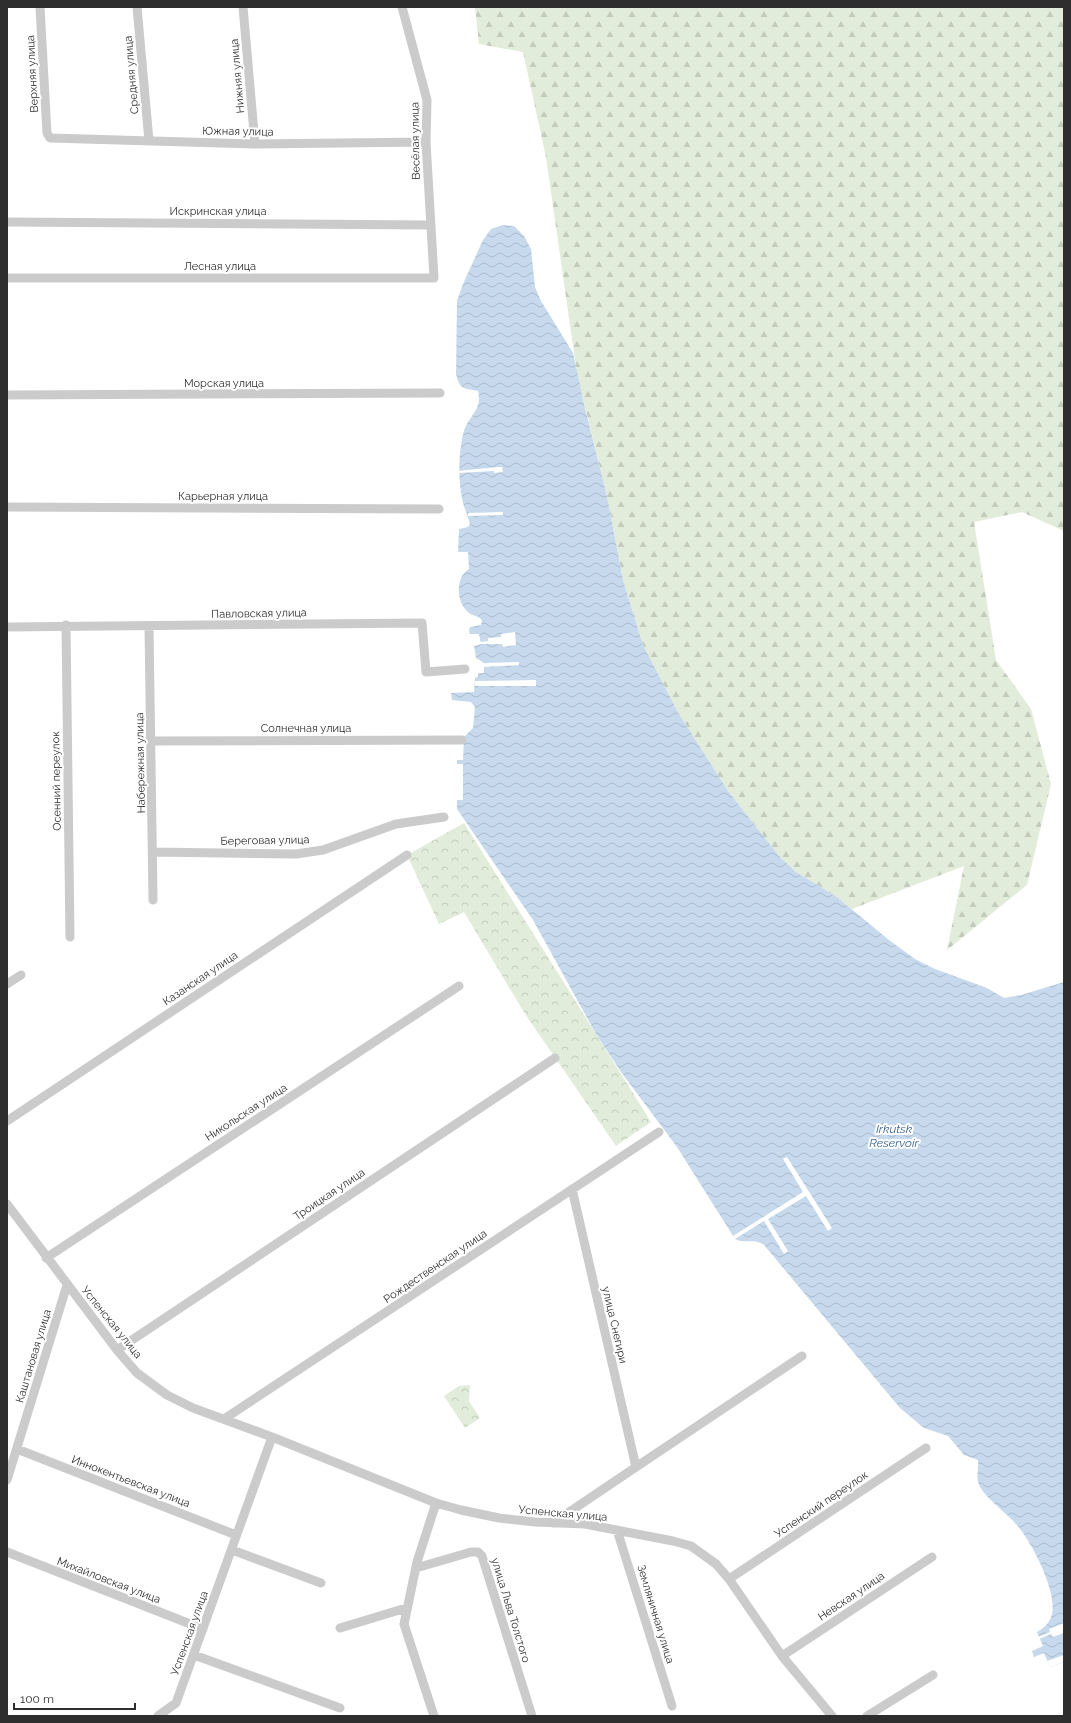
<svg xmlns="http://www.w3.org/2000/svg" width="1071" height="1723" viewBox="0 0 1071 1723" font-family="Raleway,sans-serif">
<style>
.forest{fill:url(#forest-firs)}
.park{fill:url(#park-crowns)}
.water{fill:url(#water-waves)}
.pier{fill:#fff}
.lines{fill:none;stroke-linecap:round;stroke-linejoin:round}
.minor{stroke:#cbcbcb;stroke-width:9}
.labels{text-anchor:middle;stroke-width:4;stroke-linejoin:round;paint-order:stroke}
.street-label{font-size:11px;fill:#2e2e2e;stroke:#fff}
.water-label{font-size:12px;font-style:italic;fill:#396493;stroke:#fff}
</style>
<defs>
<pattern id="forest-firs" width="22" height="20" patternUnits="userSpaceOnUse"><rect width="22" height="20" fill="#e2ecdb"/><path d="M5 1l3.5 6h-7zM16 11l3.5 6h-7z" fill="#c2cbbc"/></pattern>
<pattern id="park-crowns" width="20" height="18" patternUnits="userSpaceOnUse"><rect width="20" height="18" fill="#e2ecdb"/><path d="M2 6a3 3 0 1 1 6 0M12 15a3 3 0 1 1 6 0" fill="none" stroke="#c2cbbc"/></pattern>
<pattern id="water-waves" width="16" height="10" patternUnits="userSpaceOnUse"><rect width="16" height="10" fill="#c6d9ed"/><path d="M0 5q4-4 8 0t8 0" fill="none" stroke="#abc"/></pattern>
</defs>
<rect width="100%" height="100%" fill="#fff"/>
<path class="forest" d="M475 7H1064V531L1022 512 974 522 996 660 1031 709 1051 784 1027 885 947 950 964 866 852 909 837 897 796 872 780 857 728 791 679 714 643 645 623 580 607 496 577 374 546 157 523 52 479 44Z"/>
<path class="park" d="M464 823 651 1122 616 1146 525 1014 464 912 439 924 407 855Z
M470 1385 469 1401 480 1418 465 1428 444 1396 459 1386Z"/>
<path class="water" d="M503 225 514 226 524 236 531 249 535 287 541 301 573 353 585 408 607 496 623 580 643 645 679 714 728 791 780 857 796 872 837 897 889 940 915 959 935 969 987 988 1004 998 1021 995 1064 982V1662L1050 1667 1044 1653 1034 1657 1032 1651 1043 1646 1037 1632C1044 1628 1050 1623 1052 1614 1057 1592 1034 1547 1020 1529 1009 1514 990 1503 980 1487 975 1478 979 1469 978 1460L964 1455 948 1436 924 1428 900 1408 764 1245C755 1238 744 1244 735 1239L677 1147 621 1072 596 1034 533 920 457 809V800H463V764H457V760H463L464 737 473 728 475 707 471 702 452 700 451 693 474 692 475 678 478 677V673H484V663L476 658 474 646 481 644 479 634H470L469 630 470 627 481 625 482 620C478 615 472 616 468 612 456 602 455 577 469 569L468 552H458L459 529 468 527 470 524C468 516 465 510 463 503 458 482 458 456 463 435 467 415 483 412 478 391 463 388 460 390 456 374L457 301 463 284 483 240 491 229Z"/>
<path class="pier" d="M498 467H502L503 472 494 473V471L458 473V471Z
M503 512V515L468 516V513Z
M515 632 516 645 503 647 502 644H481L480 642 488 641V638L501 637V634Z
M519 662V665L484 667V663Z
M536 680V686H475V681Z
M787 1157 832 1228 828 1231 806 1196 768 1219 788 1251 784 1254 764 1221 735 1239 733 1236 803 1192 783 1159Z
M1064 1623V1633L1053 1637 1051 1634 1039 1639 1038 1637 1050 1632 1049 1629Z
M1064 1655V1662L1050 1667 1047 1661Z"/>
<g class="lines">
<path class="minor" d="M40 7 47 133 50 138 255 144 426 142
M137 7 149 141
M243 7 255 144
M7 222 430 225
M7 278H434L426 142 427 100 402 7
M7 395 440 393
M7 507 439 509
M66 625 70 937
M7 627 422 623 426 672 465 669
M149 627 153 900
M151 741 462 740
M154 852 296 854 323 850 396 824 444 817
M7 984 21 975
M7 1121 407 855
M7 1204 117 1350 137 1373 167 1395 193 1408 272 1437 436 1503 461 1510 499 1518 535 1522 585 1524 673 1541 691 1546 716 1564 729 1579 782 1656 832 1716
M46 1258 459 986
M117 1350 555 1058
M224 1419 659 1132
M17 1449 236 1535
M636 1467 802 1356
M7 1480 67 1285
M553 1523 636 1467 572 1189
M617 1530 672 1706
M232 1550 321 1583
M7 1552 203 1629
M416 1568 471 1552H478L482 1556 532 1716
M729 1579 926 1448
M340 1628 406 1608
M194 1655 340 1708
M782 1656 932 1557
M158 1716 176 1703 272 1437
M434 1716 404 1624 417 1562 436 1503
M867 1716 933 1675"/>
</g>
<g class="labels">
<g class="street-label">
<text transform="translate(32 74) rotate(-93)" y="4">Верхняя улица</text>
<text transform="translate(131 75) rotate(-95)" y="4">Средняя улица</text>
<text transform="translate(237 76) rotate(-95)" y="4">Нижняя улица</text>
<text transform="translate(238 131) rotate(1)" y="4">Южная улица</text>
<text transform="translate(415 141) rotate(-91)" y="4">Весёлая улица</text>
<text x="218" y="215">Искринская улица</text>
<text x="220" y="270">Лесная улица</text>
<text x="224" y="387">Морская улица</text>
<text x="223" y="500">Карьерная улица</text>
<text transform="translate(259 613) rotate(-1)" y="4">Павловская улица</text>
<text x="306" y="732">Солнечная улица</text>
<text transform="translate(140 763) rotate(-91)" y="4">Набережная улица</text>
<text transform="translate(56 781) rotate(-91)" y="4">Осенний переулок</text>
<text transform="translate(265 840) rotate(-1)" y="4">Береговая улица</text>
<text transform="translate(200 978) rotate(-34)" y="4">Казанская улица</text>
<text transform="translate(246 1112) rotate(-33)" y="4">Никольская улица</text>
<text transform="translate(329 1194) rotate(-34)" y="4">Троицкая улица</text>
<text transform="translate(435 1266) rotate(-34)" y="4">Рождественская улица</text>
<text transform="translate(112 1322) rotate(51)" y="4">Успенская улица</text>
<text transform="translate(615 1325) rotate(77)" y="4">улица Снегири</text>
<text transform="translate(33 1356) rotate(-73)" y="4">Каштановая улица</text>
<text transform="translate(131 1481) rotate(21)" y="4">Иннокентьевская улица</text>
<text transform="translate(821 1504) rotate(-34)" y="4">Успенский переулок</text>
<text transform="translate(563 1513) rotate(5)" y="4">Успенская улица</text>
<text transform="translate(109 1580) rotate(21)" y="4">Михайловская улица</text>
<text transform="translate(851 1596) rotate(-34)" y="4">Невская улица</text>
<text transform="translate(511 1610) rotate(73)" y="4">улица Льва Толстого</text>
<text transform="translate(656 1614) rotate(73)" y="4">Земляничная улица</text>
<text transform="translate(189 1633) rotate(-70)" y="4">Успенская улица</text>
</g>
<g class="water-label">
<text x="894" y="1133">Irkutsk<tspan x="894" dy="14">Reservoir</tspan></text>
</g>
</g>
<rect width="1071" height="1723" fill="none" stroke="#2e2e2e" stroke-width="16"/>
<path d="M14 1703v6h121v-6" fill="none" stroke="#2e2e2e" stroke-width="2"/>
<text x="20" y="1703" font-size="12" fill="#2e2e2e" stroke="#ffffff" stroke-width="3" paint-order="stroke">100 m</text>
</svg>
